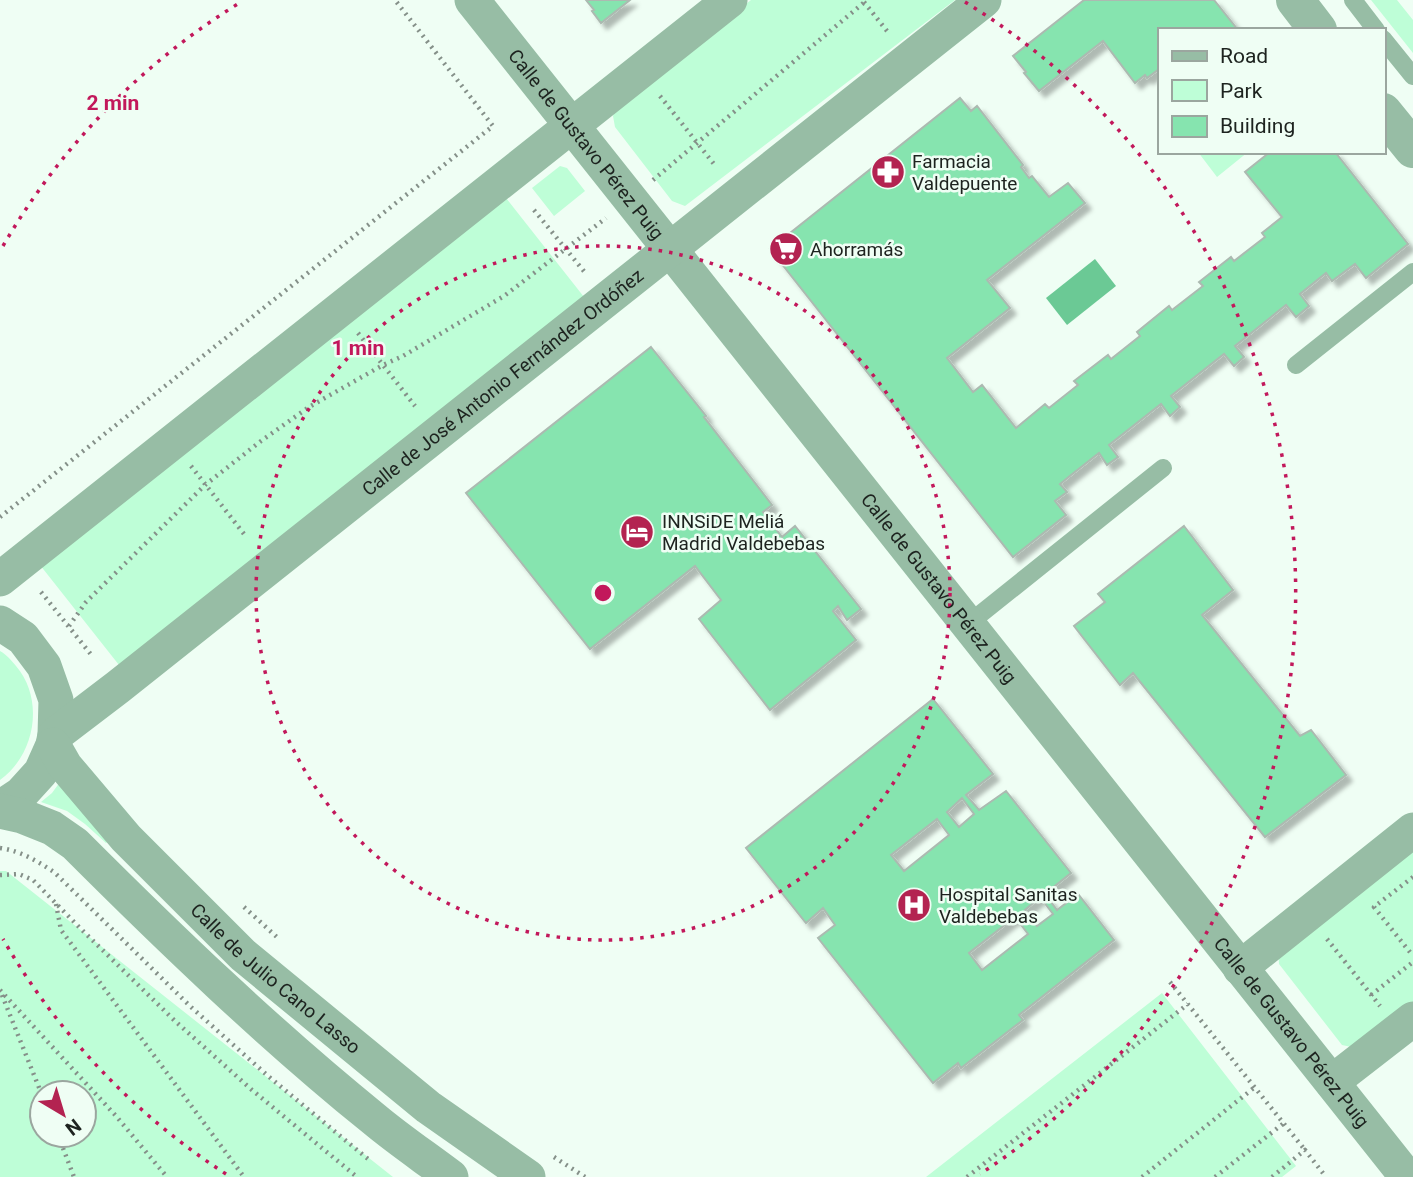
<svg xmlns="http://www.w3.org/2000/svg" width="1413" height="1177" viewBox="0 0 1413 1177" font-family="Roboto,sans-serif">
<style>
.green{fill:#befed7;fill-rule:evenodd}
.water{fill:#6bc995}
.building{fill:#86e4af;stroke:#acbab1;stroke-width:2;fill-rule:evenodd;filter:url(#shadow)}
.lines{fill:none;stroke-linecap:round;stroke-linejoin:round}
.path{stroke:#859089;stroke-width:4.5;stroke-dasharray:2 5;stroke-linecap:butt}
.service{stroke:#97bda5;stroke-width:18}
.minor{stroke:#97bda5;stroke-width:35}
.tertiary{stroke:#97bda5;stroke-width:38}
.ring{fill:none;stroke:#c2185b;stroke-width:3.5;stroke-dasharray:3.5 7}
.labels{text-anchor:middle;stroke-width:5;stroke-linejoin:round;paint-order:stroke}
.street-label{font-size:19px;fill:#1d231f;stroke:#effef4}
.poi-label{font-size:19px;fill:#1d231f;stroke:#effef4;text-anchor:start}
.centre{fill:#c2185b;stroke:#effef4;stroke-width:3.5}
.ring-label{font-size:21px;text-anchor:middle;font-weight:bold;fill:#c2185b;stroke:#effef4;stroke-width:5;stroke-linejoin:round;paint-order:stroke}
</style>
<defs>
<filter id="shadow"><feDropShadow dx="6" dy="6" stdDeviation="2" flood-color="#0004"/></filter>
</defs>
<rect width="100%" height="100%" fill="#effef4"/>
<path class="green" d="M751 0H955L685 206 672 201 615 127 613 116 618 105Z
M1371 0H1397L1413 20V53Z
M1198 152H1248L1217 177Z
M560 166 567 168 585 191 554 216 532 188Z
M506 198 584 297 119 665 40 565Z
M0 651C7 655 11 660 16 666 45 700 35 755 0 780Z
M60 782 111 838 106 843 85 824 67 811 41 802 52 793Z
M1413 841V1003L1356 1048 1342 1045 1279 964 1278 949Z
M0 871H6L393 1177H0ZM42 1093H84V1135H42Z
M1162 993 1296 1166 1282 1177H926Z"/>
<path class="water" d="M1095 259 1116 286 1067 325 1046 298Z"/>
<path class="building" d="M586 0H630L601 23 592 11 594 10Z
M1084 0H1214L1238 30H1159V69L1147 78 1145 75 1135 83 1103 41 1039 91 1024 73 1026 72 1013 56Z
M960 98 971 111 977 106 1023 165 1021 167 1029 178 1032 176 1049 197 1068 183 1085 203 987 280 1010 308 947 358 973 392 982 385 1016 428 1045 404 1049 408 1078 385 1074 381 1108 355 1111 359 1140 336 1137 332 1169 306 1172 310 1203 286 1199 282 1231 257 1234 261 1265 237 1262 233 1282 217 1245 172 1270 152H1335L1408 244 1366 278 1355 264 1332 281 1326 273 1300 294 1309 306 1296 317 1286 305 1235 346 1244 357 1234 366 1224 354 1171 396 1180 407 1170 416 1161 404 1109 445 1118 457 1107 465 1099 453 1071 475 1060 484 1067 492 1055 501 1066 515 1013 557 770 249Z
M651 347 706 416 704 417 772 505 763 512 782 537 795 526 861 609 847 620 838 606 833 611 856 640 770 710 699 619 721 600 695 566 590 649 466 493Z
M1184 526 1233 590 1202 615 1300 736 1311 730 1346 775 1265 837 1133 673 1120 685 1074 626 1105 602 1098 594Z
M933 699 993 774 966 795 979 810 1006 791 1071 873 1045 894 1057 910 1078 894 1114 940 1019 1015 1023 1020 961 1068 958 1063 933 1083 818 938 835 925 823 908 806 923 746 848ZM962 798 974 814 959 827 947 812ZM937 819 949 835 904 871 891 855ZM1040 897 1053 914 1037 926 1025 910ZM1015 917 1028 934 982 970 969 953Z"/>
<g class="lines">
<path class="path" d="M864 2 887 31
M660 96 714 164
M653 180 867 0
M534 210 587 275
M358 333 415 406
M191 466 244 534
M0 517 493 126 395 0
M41 592 93 657
M69 626 86 602 205 485 261 441 309 407 383 365 403 356 504 296 606 218
M0 848C21 851 37 861 54 872L191 1007 268 1076 368 1159
M0 875 19 874 33 880 80 928 175 1021 252 1090 357 1177
M1413 877 1374 907 1413 956
M56 904 61 930 244 1177
M244 907 279 939
M1327 939 1380 1006
M1170 982 1305 1150
M0 990 116 1116 167 1177
M2 995 42 1095
M1371 995 1413 962
M58 1135 74 1177
M554 1157 585 1177
M967 1177 1188 1004
M1142 1177 1255 1087
M1215 1177 1284 1123
M1272 1177 1305 1150 1326 1177"/>
<path class="service" d="M1353 0 1376 30
M1383 39 1413 76
M1296 365 1413 272
M968 624 1163 468"/>
<g class="minor">
<path id="s1" d="M472 0 1407 1177"/>
<path d="M0 579 730 0"/>
<path d="M0 623 23 638 44 666 56 700 55 735 53 745 41 772 21 794 0 808"/>
<path id="s2" d="M55 735 118 687 984 0"/>
<path id="s3" d="M53 745 65 766 126 838 243 955 428 1107 528 1177"/>
<path d="M0 811 22 816 52 828 75 844C171 940 269 1034 374 1119 399 1140 426 1158 451 1177"/>
<path d="M1240 968 1413 830"/>
<path d="M1332 1082 1413 1019"/>
</g>
<path class="tertiary" d="M1295 0 1318 30
M1383 112 1413 149"/>
</g>
<g class="ring">
<circle cx="603" cy="593" r="347"/>
<path d="M226 1174A693 693 0 0 1 3 939M3 246A693 693 0 0 1 241 2M965 2A693 693 0 0 1 980 1174"/>
</g>
<defs>
<g id="pharmacy-disc" transform="scale(1.75)"><circle r="9.5" fill="#b32351" stroke="#effef4"/><path d="M-2-6h4v4h4v4h-4v4h-4v-4h-4v-4h4Z" fill="#fff"/></g>
<g id="supermarket-disc" transform="scale(1.75)"><circle r="9.5" fill="#b32351" stroke="#effef4"/><path d="M-6-5.5h2.5l.6 2H6L4.5 2H-2.5L-4.4-4H-6ZM-1.5 3.2a1.3 1.3 0 1 0 .1 0ZM3 3.2a1.3 1.3 0 1 0 .1 0Z" fill="#fff"/></g>
<g id="hotel-disc" transform="scale(1.75)"><circle r="9.5" fill="#b32351" stroke="#effef4"/><path d="M-6-4.5h1.5V1H6V5H4.5V3h-9V5H-6ZM-4 0a1.8 1.8 0 1 1 3.6 0ZM.5 0V-2.5h3Q6-2.5 6 0Z" fill="#fff"/></g>
<g id="hospital-disc" transform="scale(1.75)"><circle r="9.5" fill="#b32351" stroke="#effef4"/><path d="M-5-5h3v3.5h4V-5h3V5h-3V1.5h-4V5h-3Z" fill="#fff"/></g>
</defs>
<g fill-rule="evenodd">
<use href="#pharmacy-disc" x="888" y="172"/>
<use href="#supermarket-disc" x="786" y="249"/>
<use href="#hotel-disc" x="637" y="532"/>
<use href="#hospital-disc" x="914" y="905"/>
</g>
<g class="labels">
<g class="street-label">
<text dy="7" stroke="none"><textPath href="#s1" startOffset="184">Calle de Gustavo Pérez Puig</textPath></text>
<text dy="7" stroke="none"><textPath href="#s2" startOffset="570">Calle de José Antonio Fernández Ordóñez</textPath></text>
<text dy="7" stroke="none"><textPath href="#s1" startOffset="751">Calle de Gustavo Pérez Puig</textPath></text>
<text dy="7" stroke="none"><textPath href="#s3" startOffset="324">Calle de Julio Cano Lasso</textPath></text>
<text dy="7" stroke="none"><textPath href="#s1" startOffset="1318">Calle de Gustavo Pérez Puig</textPath></text>
</g>
<g class="poi-label">
<text x="912" y="168">Farmacia<tspan x="912" dy="22">Valdepuente</tspan></text>
<text x="810" y="256">Ahorramás</text>
<text x="662" y="528">INNSiDE Meliá<tspan x="662" dy="22">Madrid Valdebebas</tspan></text>
<text x="939" y="901">Hospital Sanitas<tspan x="939" dy="22">Valdebebas</tspan></text>
</g>
</g>
<circle cx="603" cy="593" r="10" class="centre"/>
<g class="ring-label">
<text x="113" y="110">2 min</text>
<text x="358" y="355">1 min</text>
</g>
<rect x="1158" y="28" width="228" height="126" fill="#effef4" stroke="#9ba69f" stroke-width="2"/>
<rect x="1172" y="51" width="35" height="10" fill="#97bda5" stroke="#9ba69f" stroke-width="2"/>
<text x="1220" y="63" font-size="21" fill="#1d231f">Road</text>
<rect x="1172" y="80" width="35" height="21" fill="#befed7" stroke="#9ba69f" stroke-width="2"/>
<text x="1220" y="98" font-size="21" fill="#1d231f">Park</text>
<rect x="1172" y="116" width="35" height="21" fill="#86e4af" stroke="#9ba69f" stroke-width="2"/>
<text x="1220" y="133" font-size="21" fill="#1d231f">Building</text>
<g transform="translate(63 1114) rotate(142)"><circle r="33" fill="#effef4" stroke="#9ba69f" stroke-width="2"/>
<path d="M0-5L12 26L0 18L-12 26Z" fill="#b32351"/>
<text y="-10" font-size="19" font-weight="bold" text-anchor="middle" fill="#1d231f">N</text>
</g>
</svg>
